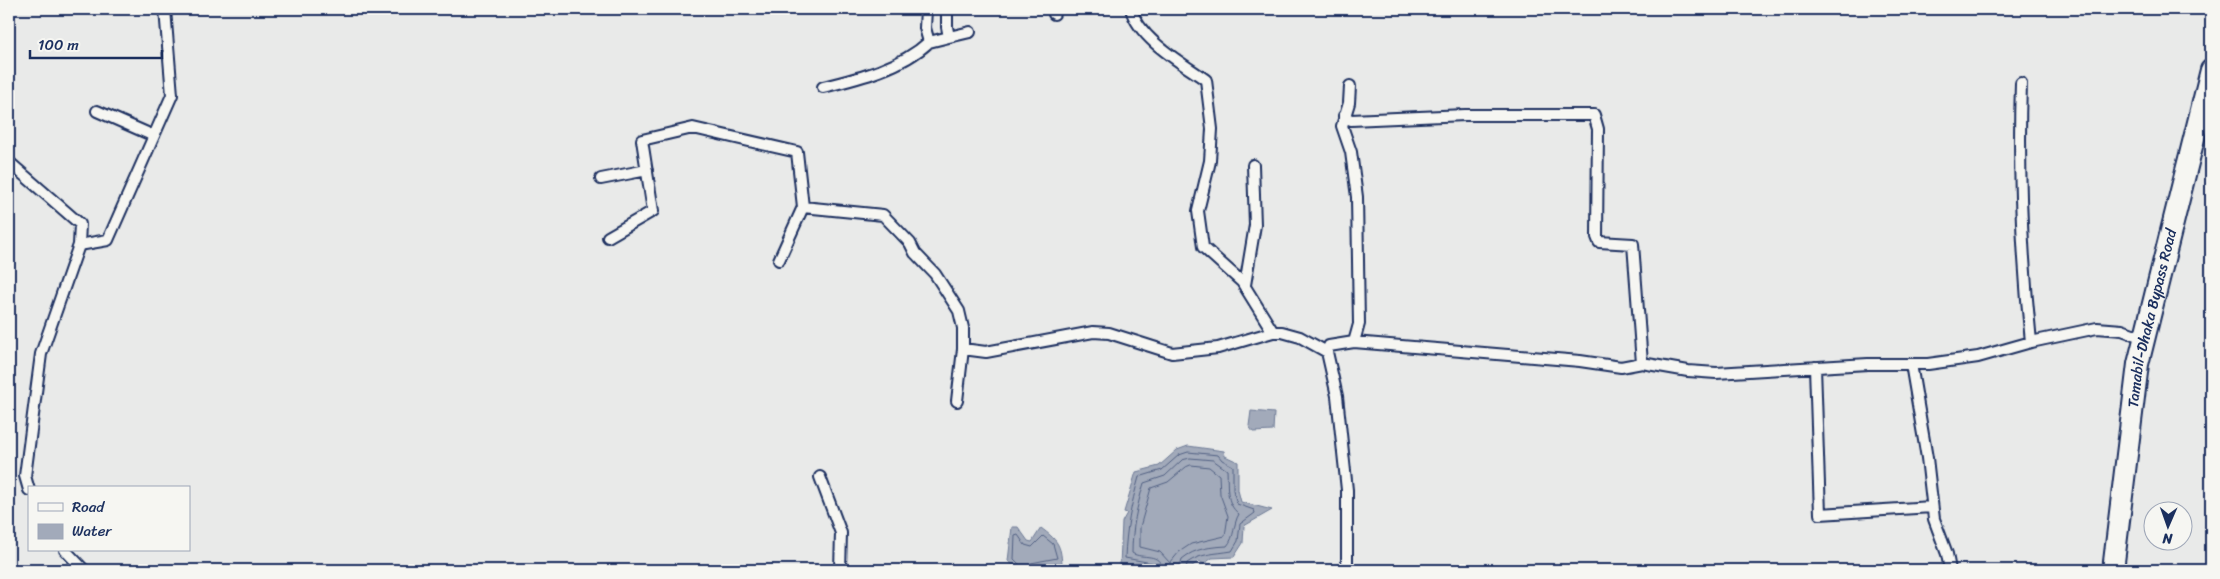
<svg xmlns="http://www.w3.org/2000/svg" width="2220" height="579" viewBox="0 0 2220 579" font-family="Sriracha,sans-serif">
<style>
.water{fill:#a2aaba;stroke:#6c7995}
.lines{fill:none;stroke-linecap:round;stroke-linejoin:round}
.shore{stroke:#516083;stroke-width:1}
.street-casing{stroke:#1b2f5e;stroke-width:14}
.highway-casing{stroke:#1b2f5e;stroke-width:24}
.street{stroke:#f6f6f2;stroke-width:10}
.highway{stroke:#f6f6f2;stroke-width:20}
.labels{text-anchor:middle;stroke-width:4.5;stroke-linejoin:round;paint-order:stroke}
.street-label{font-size:15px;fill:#1b2f5e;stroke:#f6f6f2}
</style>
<rect width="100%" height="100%" fill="#e9eae9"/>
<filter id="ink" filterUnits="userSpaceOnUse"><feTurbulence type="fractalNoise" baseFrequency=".02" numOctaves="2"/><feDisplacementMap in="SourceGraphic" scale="10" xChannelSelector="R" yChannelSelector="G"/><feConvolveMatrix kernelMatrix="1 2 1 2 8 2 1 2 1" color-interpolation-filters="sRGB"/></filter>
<g filter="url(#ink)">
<path class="water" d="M1251 411 1274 413 1273 431 1253 432 1249 426Z
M1188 446 1224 451 1225 456 1238 462V490L1241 502 1272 510 1244 526 1243 543 1234 557 1212 558 1204 564 1199 561 1191 567V570L1178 568 1151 570 1150 568 1120 565 1122 522 1127 513 1124 512 1136 472 1159 466 1177 450Z
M1012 527H1018L1028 541 1032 542 1041 528C1057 540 1061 544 1062 565 1044 564 1023 575 1008 561Z"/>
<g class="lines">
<path class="shore" d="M1191 465 1209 467 1219 475 1220 494 1228 516 1225 536 1191 544 1179 552 1170 563 1160 552 1140 547V527L1151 488 1168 482 1186 467Z
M1021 570 1020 565 1014 559 1015 536 1018 535 1025 545 1032 547 1043 536 1053 544 1057 558 1031 563 1027 570
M1156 570 1152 563 1125 558C1126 529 1131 505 1139 477L1162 470 1179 455 1188 452 1218 455 1222 460 1233 466V490L1237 504 1254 510 1255 513 1240 524 1238 541 1232 551C1215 554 1201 553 1187 563L1186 570
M1162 570C1161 551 1142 560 1132 553 1132 528 1137 506 1144 483L1165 476 1182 460 1190 458 1213 460 1227 470C1228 486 1225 503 1239 514 1233 524 1235 537 1227 546 1211 547 1195 548 1182 559L1179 570"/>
<g class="street-casing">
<path id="street" d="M926 9 925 28 929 42 949 37 947 27V9
M1054 9V14
M1131 9C1139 39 1182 63 1206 80L1212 129 1210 161 1198 211 1203 247 1242 282 1273 332
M949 37 970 32
M2021 83C2018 170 2022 256 2031 342
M1350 86 1349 103 1342 126 1351 152 1357 197 1359 324 1354 342
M823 87C860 78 901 68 929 42
M97 111 154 136
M1344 116 1351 120 1465 115H1594L1598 129 1597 237 1599 242 1633 244 1642 363
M9 162 80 224 79 245 108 240 172 95 165 9
M601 179 647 170
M608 237 653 211 642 140 693 128 797 152 803 207
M779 260 803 207 883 215 910 243 915 253 935 274 959 311 963 328V349L957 401
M1245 285 1255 225 1253 165
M963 349 986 352 1093 332 1109 333 1172 353 1218 348 1273 332H1282L1300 337 1327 352
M1911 364 1927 458 1934 519 1947 554 1950 570
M1815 367 1820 514 1932 507
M820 477 841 533 840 570
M29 490 25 476 41 354 79 245
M65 550 84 570
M1347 570V490L1337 396 1327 352 1329 346 1354 342 1580 361 1621 367 1642 363 1688 371 1716 373 1868 364H1928L1978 357 2031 342 2097 328 2122 330 2144 338"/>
</g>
<g class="highway-casing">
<g id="highway">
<path id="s1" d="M2113 570 2138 364 2211 70"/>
</g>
</g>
<use href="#street" class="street"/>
<use href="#highway" class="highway"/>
</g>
</g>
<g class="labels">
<g class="street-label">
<text dy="5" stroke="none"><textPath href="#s1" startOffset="255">Tamabil-Dhaka Bypass Road</textPath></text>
</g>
</g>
<rect width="2220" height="579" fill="none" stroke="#f6f6f2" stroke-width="30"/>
<rect x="15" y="15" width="2190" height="549" fill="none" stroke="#1b2f5e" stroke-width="2" filter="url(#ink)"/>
<rect x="28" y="486" width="162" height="65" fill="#f6f6f2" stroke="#9ea6b7"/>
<rect x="38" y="503" width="25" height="8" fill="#f6f6f2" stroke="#9ea6b7"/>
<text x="72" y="512" font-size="15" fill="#1b2f5e">Road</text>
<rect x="38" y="524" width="25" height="15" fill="#a2aaba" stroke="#9ea6b7"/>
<text x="72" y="536" font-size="15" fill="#1b2f5e">Water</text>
<g transform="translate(2168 526) rotate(182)"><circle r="24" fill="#f6f6f2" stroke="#9ea6b7"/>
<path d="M0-4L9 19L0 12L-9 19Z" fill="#1b2f5e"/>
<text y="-8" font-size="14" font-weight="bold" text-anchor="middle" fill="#1b2f5e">N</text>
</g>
<path d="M30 50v8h132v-8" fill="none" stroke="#1b2f5e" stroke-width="2.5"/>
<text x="38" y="50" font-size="15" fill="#1b2f5e" stroke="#f6f6f2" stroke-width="4" paint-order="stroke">100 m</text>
</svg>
